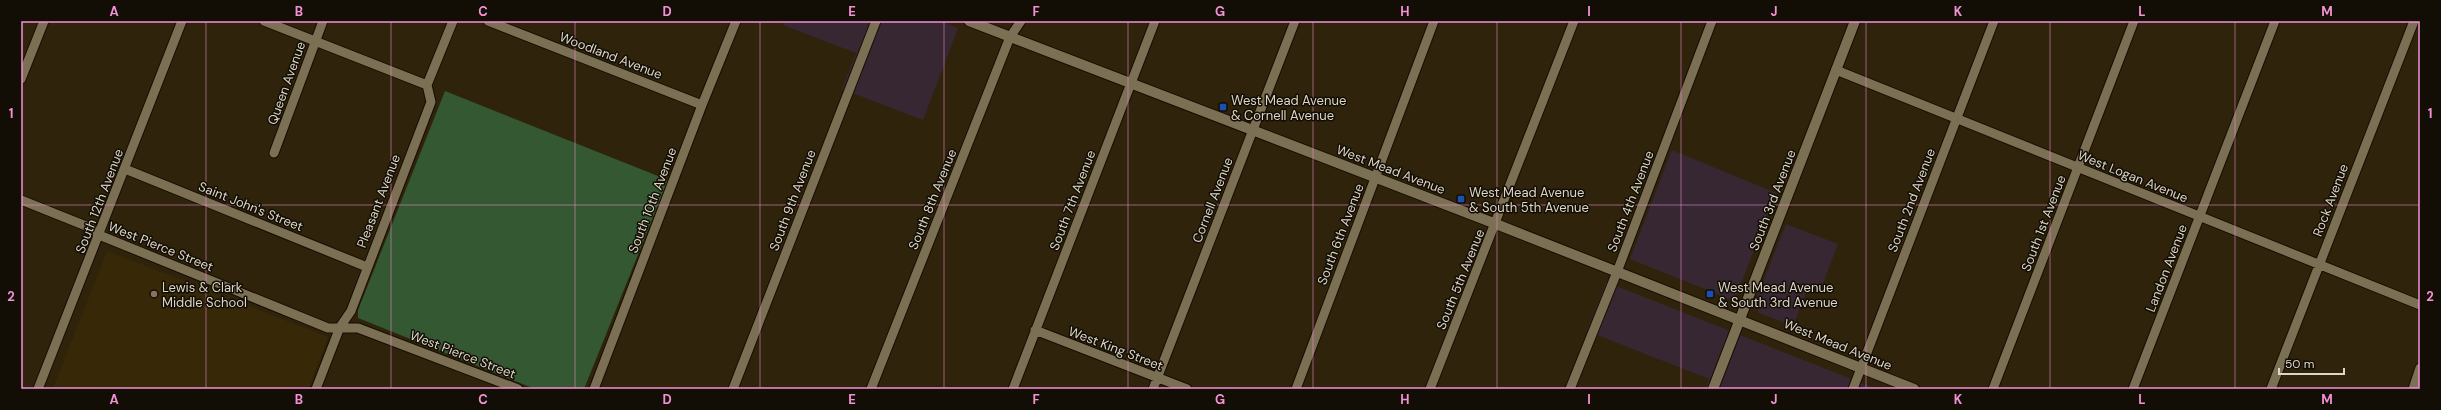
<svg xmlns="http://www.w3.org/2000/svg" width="2441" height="410" viewBox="0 0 2441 410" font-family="'DM Sans',sans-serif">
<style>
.commercial{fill:#372732}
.built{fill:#372907}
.green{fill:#345831}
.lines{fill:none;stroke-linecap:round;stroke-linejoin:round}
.street-casing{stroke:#170d00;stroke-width:11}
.secondary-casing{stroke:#170d00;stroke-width:12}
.street{stroke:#7b6f54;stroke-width:9}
.secondary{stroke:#7b6f54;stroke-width:10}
.grid{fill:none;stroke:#f391d5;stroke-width:1;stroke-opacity:0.55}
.transit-dot{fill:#1a4fb4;stroke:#130e05;stroke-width:1.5}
.education-dot{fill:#8d6e63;stroke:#130e05;stroke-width:1.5}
.labels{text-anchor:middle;stroke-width:3;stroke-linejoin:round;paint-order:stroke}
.street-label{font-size:13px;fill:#ddd6c7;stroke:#130e05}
.poi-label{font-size:13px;fill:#ddd6c7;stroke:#130e05;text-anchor:start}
.neatline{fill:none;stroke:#f391d5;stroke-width:1.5}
.grid-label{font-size:13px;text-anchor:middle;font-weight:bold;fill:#f391d5}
</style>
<rect width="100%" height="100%" fill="#2f240b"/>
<path class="commercial" d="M785 21H941L958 28 923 120 842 89 856 53 783 25Z
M1672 150 1776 193 1737 294 1730 299 1630 259Z
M1786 224 1838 244 1820 291 1808 287 1793 326 1759 313 1755 302Z
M1606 282 1877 389H1705L1709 379 1587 331Z"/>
<path class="built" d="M107 251 328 337 308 389H53Z"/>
<path class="green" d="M445 91 668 180 584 389H535L358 318V310Z"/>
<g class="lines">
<g class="street-casing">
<path id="street" d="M264 21 427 85
M488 21 702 105
M1836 70 2420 305
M21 79 44 21
M274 153 323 21
M125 169 367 267
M21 200 91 228 99 235 328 328H358L518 389
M1035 330 1187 389
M38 389 182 21
M316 389 340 327 351 311 431 102 427 85 453 21
M594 389 702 105 736 21
M733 389 876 21
M871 389 1010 37 1021 21
M1013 389 1155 21
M1153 389 1295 21
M1296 389 1434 21
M1430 389 1574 21
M1570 389 1617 272 1712 21
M1853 389 1994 21
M1993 389 2134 21
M2133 389 2275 21
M2271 389 2414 21
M2413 389 2420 368"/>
</g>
<g class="secondary-casing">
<path id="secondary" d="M969 21 1496 224 1914 389
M1713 389 1855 21"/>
</g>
<use href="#street" class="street"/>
<use href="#secondary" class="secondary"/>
</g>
<path class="grid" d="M206 21V389M391 21V389M575 21V389M760 21V389M944 21V389M1128 21V389M1313 21V389M1497 21V389M1681 21V389M1866 21V389M2050 21V389M2235 21V389M21 205H2420"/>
<g class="transit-dot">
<rect x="1219" y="103" width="8" height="8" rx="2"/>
<rect x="1457" y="195" width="8" height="8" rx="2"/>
<rect x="1706" y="290" width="8" height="8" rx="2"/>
</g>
<circle class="education-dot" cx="154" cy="294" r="4"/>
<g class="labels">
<g class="street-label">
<text transform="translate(611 55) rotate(21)" y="5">Woodland Avenue</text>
<text transform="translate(286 83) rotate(-70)" y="5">Queen Avenue</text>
<text transform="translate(1391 169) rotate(21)" y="5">West Mead Avenue</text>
<text transform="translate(2133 176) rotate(22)" y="5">West Logan Avenue</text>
<text transform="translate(932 199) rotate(-68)" y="5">South 8th Avenue</text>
<text transform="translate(652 200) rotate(-69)" y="5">South 10th Avenue</text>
<text transform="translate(792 200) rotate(-69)" y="5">South 9th Avenue</text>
<text transform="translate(1072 200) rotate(-69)" y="5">South 7th Avenue</text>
<text transform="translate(1212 200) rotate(-69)" y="5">Cornell Avenue</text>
<text transform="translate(1772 200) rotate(-69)" y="5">South 3rd Avenue</text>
<text transform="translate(1911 200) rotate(-69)" y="5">South 2nd Avenue</text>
<text transform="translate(2330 200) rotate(-69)" y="5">Rock Avenue</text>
<text transform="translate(99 201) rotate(-69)" y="5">South 12th Avenue</text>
<text transform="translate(378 201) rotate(-69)" y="5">Pleasant Avenue</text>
<text transform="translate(1630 201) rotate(-69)" y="5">South 4th Avenue</text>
<text transform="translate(251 206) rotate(22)" y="5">Saint John's Street</text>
<text transform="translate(2043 223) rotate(-69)" y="5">South 1st Avenue</text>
<text transform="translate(1340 234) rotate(-69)" y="5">South 6th Avenue</text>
<text transform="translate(161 246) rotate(22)" y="5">West Pierce Street</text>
<text transform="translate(2166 268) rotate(-69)" y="5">Landon Avenue</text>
<text transform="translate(1460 279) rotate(-68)" y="5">South 5th Avenue</text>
<text transform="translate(1838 344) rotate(22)" y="5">West Mead Avenue</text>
<text transform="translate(1116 348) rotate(21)" y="5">West King Street</text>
<text transform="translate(463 354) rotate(21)" y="5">West Pierce Street</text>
</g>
<g class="poi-label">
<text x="1231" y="105">West Mead Avenue<tspan x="1231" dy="15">&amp; Cornell Avenue</tspan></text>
<text x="1469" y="197">West Mead Avenue<tspan x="1469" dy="15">&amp; South 5th Avenue</tspan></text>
<text x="162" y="292">Lewis &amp; Clark<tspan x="162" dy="15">Middle School</tspan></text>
<text x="1718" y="292">West Mead Avenue<tspan x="1718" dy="15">&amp; South 3rd Avenue</tspan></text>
</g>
</g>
<rect width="2441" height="410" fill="none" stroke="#130e05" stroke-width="44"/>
<path d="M2279 368v6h65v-6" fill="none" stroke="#ddd6c7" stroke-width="2"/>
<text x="2285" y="368" font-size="12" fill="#ddd6c7" stroke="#130e05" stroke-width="3" paint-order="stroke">50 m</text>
<rect x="22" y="22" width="2397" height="366" class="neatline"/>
<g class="grid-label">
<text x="114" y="16">A</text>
<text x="299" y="16">B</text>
<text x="483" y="16">C</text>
<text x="667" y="16">D</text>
<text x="852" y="16">E</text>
<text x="1036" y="16">F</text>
<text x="1220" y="16">G</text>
<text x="1405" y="16">H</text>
<text x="1589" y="16">I</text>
<text x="1774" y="16">J</text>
<text x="1958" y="16">K</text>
<text x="2142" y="16">L</text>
<text x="2327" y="16">M</text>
<text x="11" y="118">1</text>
<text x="2430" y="118">1</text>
<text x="11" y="301">2</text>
<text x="2430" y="301">2</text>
<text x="114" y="404">A</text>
<text x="299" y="404">B</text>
<text x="483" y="404">C</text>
<text x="667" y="404">D</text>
<text x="852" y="404">E</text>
<text x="1036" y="404">F</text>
<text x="1220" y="404">G</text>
<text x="1405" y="404">H</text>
<text x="1589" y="404">I</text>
<text x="1774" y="404">J</text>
<text x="1958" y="404">K</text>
<text x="2142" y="404">L</text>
<text x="2327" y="404">M</text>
</g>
</svg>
